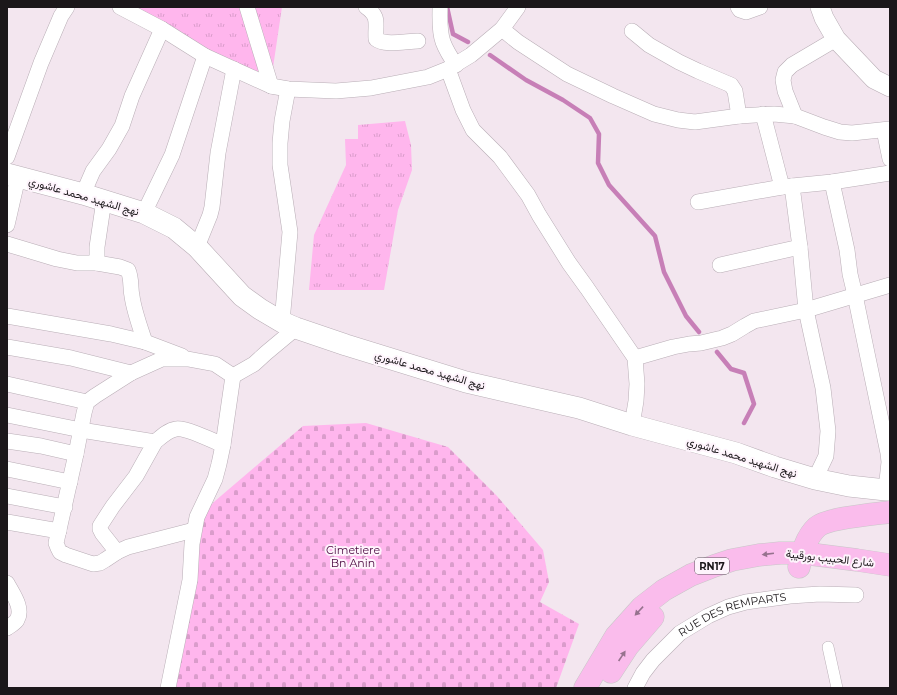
<svg xmlns="http://www.w3.org/2000/svg" width="897" height="695" viewBox="0 0 897 695" font-family="Montserrat,Vazirmatn,sans-serif">
<style>
.grass{fill:url(#grass-tufts)}
.cemetery{fill:url(#cemetery-stones)}
.lines{fill:none;stroke-linecap:round;stroke-linejoin:round}
.stream{stroke:#c77fb7;stroke-width:4.5}
.pedestrian-casing{stroke:#b9aeb6;stroke-width:12}
.minor-casing{stroke:#b9aeb6;stroke-width:16}
.tertiary-casing{stroke:#b9aeb6;stroke-width:20}
.secondary-casing{stroke:#b9aeb6;stroke-width:22}
.primary-casing{stroke:#c8c7c8;stroke-width:23}
.pedestrian{stroke:#fff;stroke-width:11}
.minor{stroke:#fff;stroke-width:15}
.tertiary{stroke:#fff;stroke-width:19}
.secondary{stroke:#fff;stroke-width:21}
.primary{stroke:#fabcec;stroke-width:22}
.oneway{fill:#96728e}
.labels{text-anchor:middle;stroke-width:4;stroke-linejoin:round;paint-order:stroke}
.shield{fill:#fef4fc;stroke:#5f595e;stroke-width:1}
.shield-label{font-size:10px;font-weight:bold;fill:#1b171a}
.street-label{font-size:11px;fill:#1b171a;stroke:#fef4fc}
.park-label{font-size:11px;fill:#4b0941;stroke:#fef4fc}
</style>
<defs>
<pattern id="grass-tufts" width="24" height="20" patternUnits="userSpaceOnUse"><rect width="24" height="20" fill="#ffb6ed"/><path d="M3 7l-1-3M5 7V3M7 7l1-3M15 17l-1-3M17 17v-4M19 17l1-3" fill="none" stroke="#da9ccb"/></pattern>
<pattern id="cemetery-stones" width="16" height="16" patternUnits="userSpaceOnUse"><rect width="16" height="16" fill="#ffb6ed"/><path d="M2 7V4a2 2 0 0 1 4 0v3zM10 15v-3a2 2 0 0 1 4 0v3z" fill="#da9ccb"/></pattern>
</defs>
<rect width="100%" height="100%" fill="#f3e6ef"/>
<path class="grass" d="M120 7H282L271 81Z
M405 121 411 145 412 170 398 210 384 290H309L314 235 346 165 345 139H358V125Z"/>
<path class="cemetery" d="M366 423 448 447 497 496 543 550 549 582 540 602 579 624 556 688H176L194 584 198 536 205 511 215 501 303 426Z"/>
<g class="lines">
<path class="stream" d="M447 7 453 34 468 42
M490 55 526 80 563 100 590 118 599 134 598 163 609 185 655 236 664 272 686 316 699 332
M717 352 731 369 744 373 754 404 744 423"/>
<g class="pedestrian-casing">
<path id="pedestrian" d="M828 647 837 688"/>
</g>
<g class="minor-casing">
<g id="minor">
<path d="M120 7 162 29 205 56 271 86 288 89 336 91 371 88 428 77 448 69 471 55 502 29 518 7"/>
<path d="M247 7 271 86"/>
<path d="M366 7C380 17 375 23 376 39 384 46 407 41 418 41"/>
<path d="M440 7C440 19 439 31 443 42 446 50 451 58 456 65"/>
<path d="M738 7 740 10 746 12 760 7"/>
<path d="M502 29 518 42 567 74 613 96 654 114 678 120 695 122 739 116 774 114 795 116 824 127 840 132 852 133 890 129"/>
<path d="M632 31 649 45 679 62 698 71 731 85 735 91 739 116"/>
<path d="M448 69 463 110 473 130 500 157 528 195 539 215 569 263 587 288 635 358 637 384 636 401 632 425"/>
<path d="M763 114 782 187"/>
<path d="M795 116 785 91 783 80 785 72 792 65 836 39"/>
<path d="M884 130 890 159"/>
<path d="M7 157 41 63 61 16 67 7"/>
<path d="M832 182 847 250 850 274 855 295 867 353 888 453 889 462 886 490"/>
<path d="M83 194 93 171 109 149 122 126 132 96 162 29"/>
<path d="M104 200 97 247V263L120 267 128 270C132 279 130 287 132 296 134 311 140 327 145 342"/>
<path d="M698 202 782 187 832 182 890 173"/>
<path d="M144 213 172 155 205 56"/>
<path d="M7 225 18 177"/>
<path d="M7 244 57 259 77 263H97"/>
<path d="M197 247 210 215 212 207 218 153 234 69"/>
<path d="M800 247 806 310 823 388 828 431 826 456 815 479"/>
<path d="M720 265 800 247 792 186"/>
<path d="M7 316 111 334 145 342 182 356"/>
<path d="M282 322 290 232 280 165V143L282 121 288 89"/>
<path d="M7 347 71 358 131 373"/>
<path d="M635 358 673 347 689 344 701 343 722 338 732 334 745 326 754 321 806 310 890 285"/>
<path d="M7 384 87 402"/>
<path d="M7 415 81 430 155 442 136 476 113 506 100 526V529L102 533 117 552"/>
<path d="M7 441 41 446 76 454"/>
<path d="M155 442C161 437 168 430 176 429 184 427 214 441 223 445"/>
<path d="M7 469 70 482"/>
<path d="M7 496 65 507"/>
<path d="M7 522 59 531"/>
<path d="M194 530 128 547 117 552 105 560 100 563 93 564 66 555 60 552 58 548 56 543 76 454 84 413 87 402 95 396 131 373 162 359H188L215 364 233 376 254 364 266 353 296 328"/>
<path d="M7 583C12 593 24 608 17 620 15 623 10 626 7 628"/>
<path d="M168 688 190 580 192 544 197 517 215 479 219 464 223 445 233 376"/>
<path id="s1" d="M635 688 643 673 653 660 680 633 708 616 728 607 746 602 790 596 820 594 856 595"/>
</g>
</g>
<g class="tertiary-casing">
<path id="tertiary" d="M820 7 824 18 836 39 874 79 890 87"/>
</g>
<g class="secondary-casing">
<path id="secondary" d="M7 174 83 194 144 213 174 228 197 247 242 296 260 309 282 322 296 328 346 345 466 382 579 408 632 425 736 453 775 467 815 479 849 486 886 490H890"/>
</g>
<g class="primary-casing">
<path id="primary" d="M799 567C802 553 806 537 817 527 827 518 875 514 890 512
M611 672 628 646 653 617
M585 688 616 636 642 607 664 590 691 575 714 566 732 560 759 555 780 553H802L857 560 890 565"/>
</g>
<use href="#pedestrian" class="pedestrian"/>
<use href="#minor" class="minor"/>
<use href="#tertiary" class="tertiary"/>
<use href="#secondary" class="secondary"/>
<use href="#primary" class="primary"/>
</g>
<defs><path id="oneway-solid" d="M-6-.8H1V-3.2L6.5 0L1 3.2V.8H-6Z"/></defs>
<g class="oneway">
<use href="#oneway-solid" transform="translate(768 554) rotate(173)"/>
<use href="#oneway-solid" transform="translate(639 611) rotate(133)"/>
<use href="#oneway-solid" transform="translate(622 656) rotate(-56)"/>
</g>
<g class="labels">
<rect class="shield" x="695" y="558" width="34" height="16" rx="3"/>
<g class="shield-label">
<text x="712" y="570">RN17</text>
</g>
<g class="street-label">
<text transform="translate(84 196) rotate(16)" y="4">نهج الشهيد محمد عاشوري</text>
<text transform="translate(430 370) rotate(16)" y="4">نهج الشهيد محمد عاشوري</text>
<text transform="translate(742 457) rotate(17)" y="4">نهج الشهيد محمد عاشوري</text>
<text transform="translate(830 558) rotate(6)" y="4">شارع الحبيب بورقيبة</text>
<text dy="4" stroke="none"><textPath href="#s1" startOffset="128">RUE DES REMPARTS</textPath></text>
</g>
<g class="park-label">
<text x="353" y="554">Cimetiere<tspan x="353" dy="13">Bn Anin</tspan></text>
</g>
</g>
<rect width="897" height="695" fill="none" stroke="#1b171a" stroke-width="16"/>
</svg>
